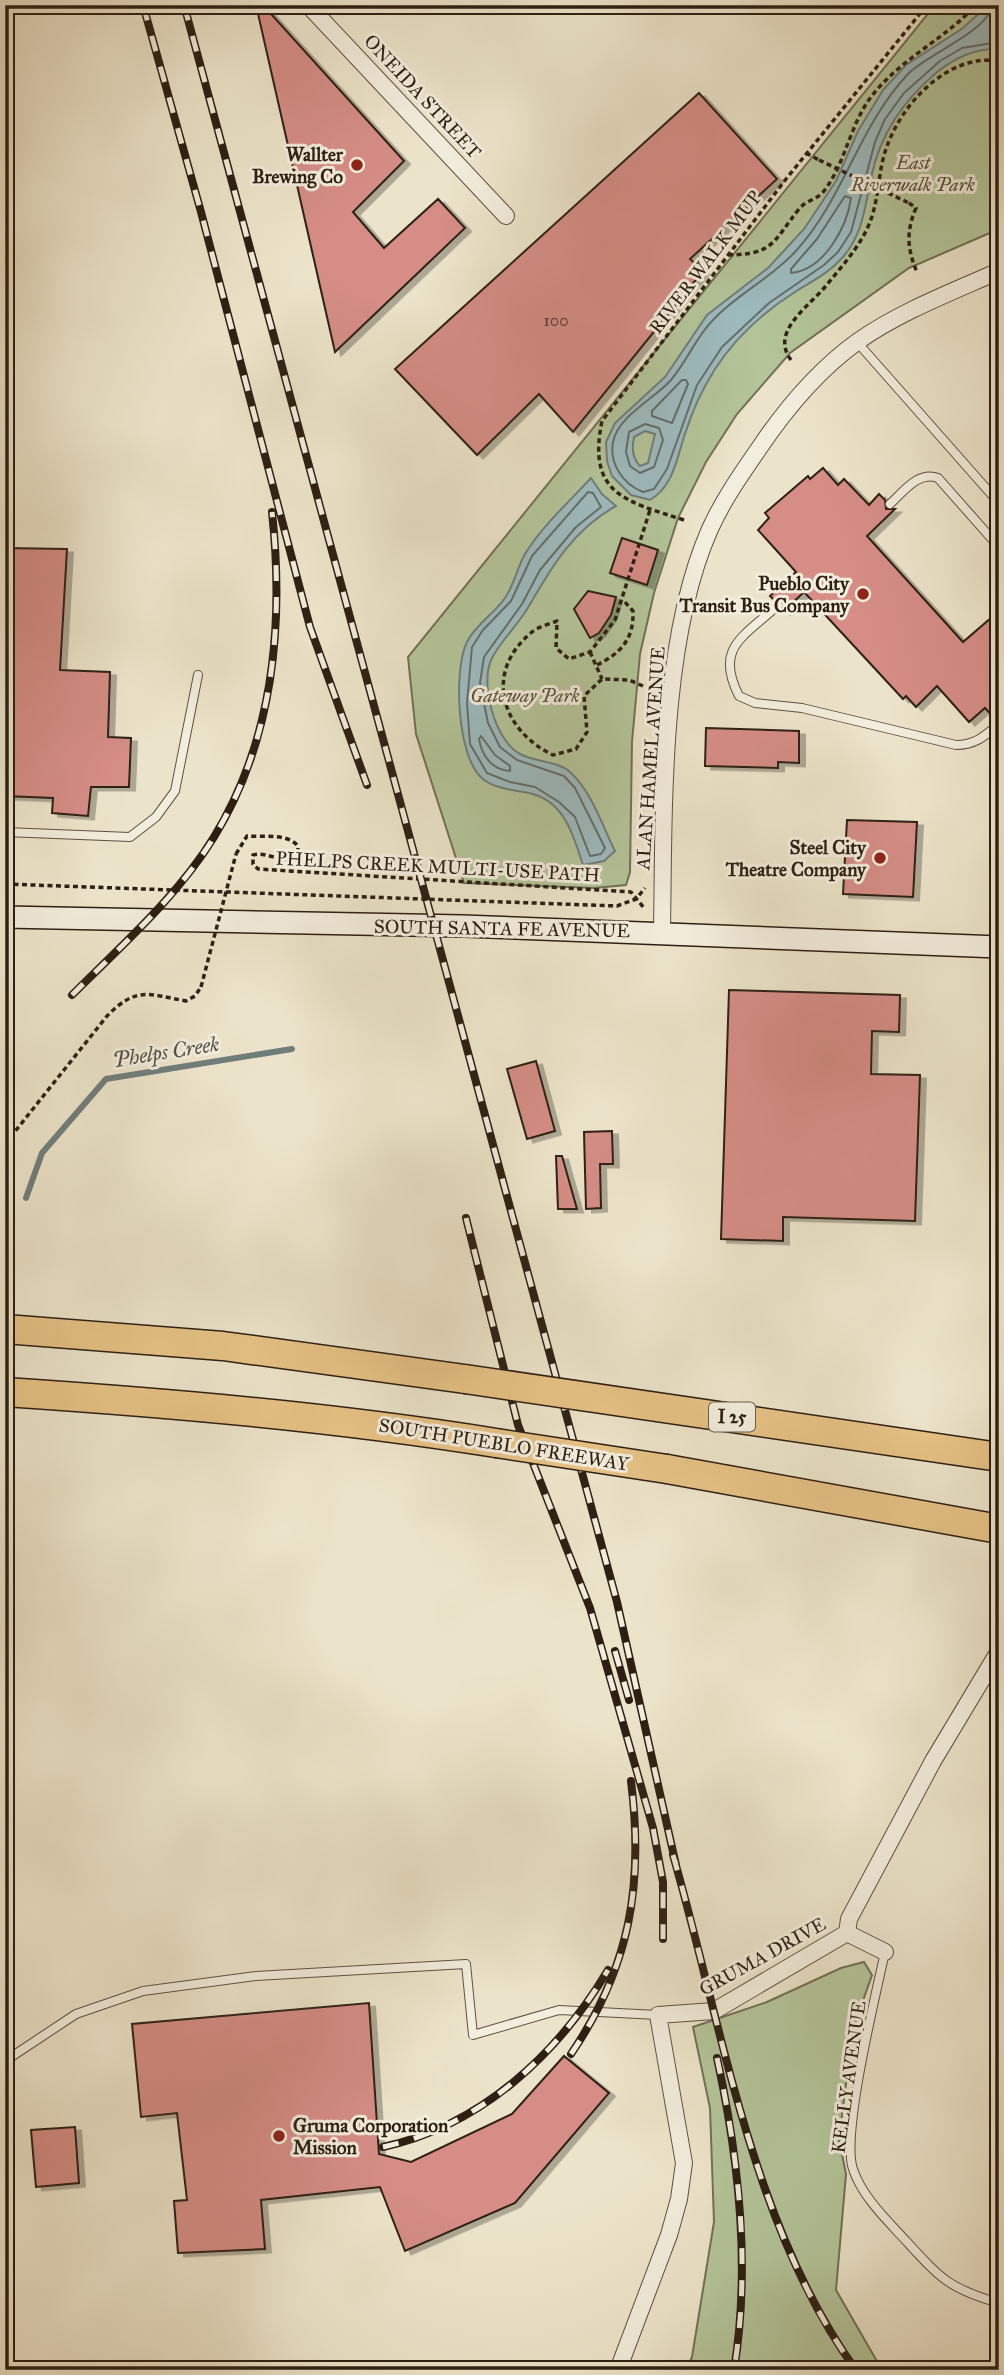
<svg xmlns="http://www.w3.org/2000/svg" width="1004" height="2375" viewBox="0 0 1004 2375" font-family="'IM FELL Great Primer',serif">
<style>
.green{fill:#b4c59a;stroke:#707256;stroke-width:2}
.water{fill:#9dbcc0;stroke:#707e7b;stroke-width:2;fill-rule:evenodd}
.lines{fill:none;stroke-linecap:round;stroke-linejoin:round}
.shore{stroke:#656e6a;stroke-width:2}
.stream{stroke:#707e7b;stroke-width:6}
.building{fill:#d58d86;stroke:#2d2013;stroke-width:2;filter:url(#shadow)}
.lane-casing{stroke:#5d5141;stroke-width:10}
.street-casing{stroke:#5d5141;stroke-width:18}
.secondary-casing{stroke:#2d2013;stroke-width:24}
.highway-casing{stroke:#2d2013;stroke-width:31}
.path{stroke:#2d2013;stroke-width:3.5;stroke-dasharray:5 3.5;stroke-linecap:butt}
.lane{stroke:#f3eddd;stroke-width:8}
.street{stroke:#f3eddd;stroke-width:16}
.secondary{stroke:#f3eddd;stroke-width:21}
.highway{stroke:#e6c285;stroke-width:28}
.rail-casing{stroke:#2d2013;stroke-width:8}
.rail{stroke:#f3eddd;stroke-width:5;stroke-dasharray:16;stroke-linecap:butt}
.highway-bridge-casing{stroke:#2d2013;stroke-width:31;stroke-linecap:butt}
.path-bridge{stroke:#2d2013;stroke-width:3.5;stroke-dasharray:5 3.5;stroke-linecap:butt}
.highway-bridge{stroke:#e6c285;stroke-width:28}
.poi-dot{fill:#8f2418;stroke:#f3eddd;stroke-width:2.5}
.labels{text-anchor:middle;stroke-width:6;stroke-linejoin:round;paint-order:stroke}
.number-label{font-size:16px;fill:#573b30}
.shield{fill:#f3eddd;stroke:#685e50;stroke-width:2}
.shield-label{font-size:18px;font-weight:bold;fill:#2d2013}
.street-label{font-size:19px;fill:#2d2013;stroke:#f3eddd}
.poi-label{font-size:19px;font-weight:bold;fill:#2d2013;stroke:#f3eddd;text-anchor:end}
.park-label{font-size:19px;font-style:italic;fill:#56523c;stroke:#f3eddd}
.water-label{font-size:21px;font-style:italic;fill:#4f4f47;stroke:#f3eddd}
</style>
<defs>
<filter id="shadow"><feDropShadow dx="6" dy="3.5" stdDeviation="0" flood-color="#0004"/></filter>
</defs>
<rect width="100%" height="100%" fill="#ece4ca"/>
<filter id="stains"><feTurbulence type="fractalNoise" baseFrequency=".00286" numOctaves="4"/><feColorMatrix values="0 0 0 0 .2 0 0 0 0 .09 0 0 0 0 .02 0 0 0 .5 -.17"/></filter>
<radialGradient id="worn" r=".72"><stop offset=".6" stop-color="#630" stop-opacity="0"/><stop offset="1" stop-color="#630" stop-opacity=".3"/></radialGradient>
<path class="green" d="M935 5H999V229L909 268 790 353 737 414 706 462 678 518 654 593 640 654 632 742 630 872 626 885 594 888 464 883 416 734 408 657Z
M864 1962 872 1975 853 2029 839 2139 846 2174 836 2290 882 2370H686L692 2357 714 2222 710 2108 693 2027 767 2002 841 1968Z"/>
<path class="water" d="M988 5H999V49C975 48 954 58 936 73 904 100 881 133 872 174 865 204 864 234 842 258 829 273 812 281 795 292 765 311 735 338 715 369 703 388 693 409 686 431 677 455 675 485 650 500L631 495 612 476 607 461 606 442 615 423 665 377 707 315 768 268 804 229 836 181 858 131 883 90 906 65 963 28ZM645 431 655 434 648 463 640 466C632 458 632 448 634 437Z
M591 478 602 494 616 506C574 529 552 566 529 606 519 624 502 639 492 658 479 683 495 741 520 754 535 762 558 761 570 772 592 792 602 825 615 851L604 861 583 865C573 835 565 801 529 793 514 790 495 789 483 779 457 759 453 670 467 642 476 624 494 614 505 598 514 585 517 568 525 554 542 526 569 502 591 478Z"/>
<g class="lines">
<path class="shore" d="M992 5C990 30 926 55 908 74 858 127 844 199 795 252 770 279 737 294 713 320 695 338 687 362 670 381 654 399 618 416 613 442 609 464 623 484 643 492L654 489 667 469 697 385 722 347 769 303 824 265 838 252 851 232 875 142 885 119 904 93 940 61 962 48 999 42
M845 196 851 198C847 227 824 270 791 273V269L817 239Z
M682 380H686L688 384 672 423 652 416V411Z
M645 424 659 428 663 440 654 467 640 473 630 466 626 452 629 432Z
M588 492 593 493 601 507 576 527 540 570 522 604 484 657 480 683 488 723 500 747 517 760 564 776 575 788 605 848 601 854 590 856 575 817 559 802 535 787 510 782 487 773 470 744 467 703 472 647 483 630 511 601 532 556Z
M481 736 495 755 510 766V771C492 770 482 756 479 739Z"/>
<path class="stream" d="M26 1198 42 1153 106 1079 292 1049"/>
</g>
<path class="building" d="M256 5H263L404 161 353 212 384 248 438 199 465 228 335 352Z
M699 93 777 179 690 259 703 271 573 432 539 394 477 455 395 369Z
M823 468 838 485 844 479 869 505 879 494 885 500 886 509H895L867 536 963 642 999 611V718L995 719 985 708 969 722 937 686 916 707 906 696 903 699 804 592 784 611 782 600H774L770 596 796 572 758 530 769 518 765 513 808 476 810 479Z
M622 538 658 550 647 585 610 573Z
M5 548 67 549 60 670 110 672 108 737 131 738 129 787H91L88 816 52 813 53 798 5 796Z
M588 591 616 597 611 615 599 633 590 638 574 609Z
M706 728 799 731V763L778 762V768L705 766Z
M847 820 917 822 913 897 843 894Z
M729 990 900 995 899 1032 872 1031 871 1074 920 1075 915 1221 783 1217V1241L721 1239Z
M536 1061 555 1131 527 1139 507 1069Z
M612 1131 613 1164H600L601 1208 586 1209 584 1132Z
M556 1156H562L577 1209H558Z
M369 2003 379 2154 411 2162 512 2114 564 2056 609 2093 515 2203 405 2251 380 2187 261 2200 265 2249 178 2253 174 2201 187 2200 177 2113 141 2117 132 2024Z
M75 2127 79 2183 36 2187 31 2130Z"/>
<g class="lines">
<g class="lane-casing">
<path id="lane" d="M857 342 999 503
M890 504C904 491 918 471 938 478L999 547
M778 605C744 637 714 647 739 696L755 703 802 708 956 745C975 745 985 736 999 724
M5 832 130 837 156 817 175 791 198 675
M885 1952C876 1994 841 2135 853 2169 862 2197 888 2221 907 2242 941 2279 950 2289 999 2303
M5 2061 76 2014 143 1991 256 1976 466 1964 473 2035 559 2010 658 2015"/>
</g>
<g class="street-casing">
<path id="street" d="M308 5 506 216
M662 932C664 809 660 641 710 529 723 500 742 473 760 447 787 407 817 371 857 342 899 312 952 292 999 271
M847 1933 849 1919 933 1761 999 1651
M847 1933 885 1952
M618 2370 669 2235 679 2199 684 2163 658 2015 714 2011 847 1933"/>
</g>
<g class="secondary-casing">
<path id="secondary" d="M5 917 463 926 999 947"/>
</g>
<g class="highway-casing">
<path id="highway" d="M5 1329 223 1346 465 1379
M5 1392C170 1403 333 1417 496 1443
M667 1469 999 1529"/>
</g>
<path class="path" d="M806 153 819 160
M909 203 916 208C906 231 907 249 917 272
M728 255C774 254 772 243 799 209 806 200 817 200 824 191 847 161 850 121 875 92 904 57 946 38 976 5
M791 360C770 332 807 308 825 287 842 266 860 247 870 222 879 199 878 172 886 149 901 104 948 53 999 61
M684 520C625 501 587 494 602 421L786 179 927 5
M590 652 602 679
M597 665C621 653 634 639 633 611L623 600
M643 686 629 680 602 679 584 696 587 732 576 749 553 755C501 730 483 672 532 632 538 627 549 624 557 621L556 648 569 659 590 652 615 620 650 510
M236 854 247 836C264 837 287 833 298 846V857C283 865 268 851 253 855V864L258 869 631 892 644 908
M5 884 617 906 636 899 645 888
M5 1144 107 1016C137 986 147 994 186 1001L195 996 201 987"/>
<use href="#lane" class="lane"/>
<use href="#street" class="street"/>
<use href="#secondary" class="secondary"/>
<use href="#highway" class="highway"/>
<g class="rail-casing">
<path id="rail" d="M143 5 201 212 310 627 367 785
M184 5 617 1602 676 1865
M72 995C121 946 178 896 214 837 274 739 284 623 272 512
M466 1218 518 1425 590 1608 653 1828 663 1882V1939
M615 1651 629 1700
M673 1855C722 2024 751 2226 856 2370
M571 2054C630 1967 644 1885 631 1781
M717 2058C739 2159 751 2266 734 2370
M383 2147C481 2126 558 2054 608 1970"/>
</g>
<use href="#rail" class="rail"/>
<g class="highway-bridge-casing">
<path id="highway-bridge" d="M465 1379 999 1457
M496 1443 667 1469"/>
</g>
<path class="path-bridge" d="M819 160 909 203
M201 987 236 854"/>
<use href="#highway-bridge" class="highway-bridge"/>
</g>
<g class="poi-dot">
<circle cx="357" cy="165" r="7"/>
<circle cx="863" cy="594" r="7"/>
<circle cx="880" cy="858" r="7"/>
<circle cx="279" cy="2136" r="7"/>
</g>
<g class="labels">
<g class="number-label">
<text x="556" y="326">100</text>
</g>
<rect class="shield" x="709" y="1402.5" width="46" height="29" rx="5"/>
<g class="shield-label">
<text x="732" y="1423">I 25</text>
</g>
<g class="street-label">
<text transform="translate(423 96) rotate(47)" y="7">ONEIDA STREET</text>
<text transform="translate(705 262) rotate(-53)" y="7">RIVER WALK MUP</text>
<text transform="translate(650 758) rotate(-86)" y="7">ALAN HAMEL AVENUE</text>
<text transform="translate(438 866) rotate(3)" y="7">PHELPS CREEK MULTI-USE PATH</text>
<text transform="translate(502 928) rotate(1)" y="7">SOUTH SANTA FE AVENUE</text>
<text transform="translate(504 1444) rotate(9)" y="7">SOUTH PUEBLO FREEWAY</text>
<text transform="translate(762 1956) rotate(-29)" y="7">GRUMA DRIVE</text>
<text transform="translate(848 2077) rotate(-82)" y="7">KELLY AVENUE</text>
</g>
<g class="poi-label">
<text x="343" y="161">Wallter<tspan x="343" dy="22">Brewing Co</tspan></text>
<text x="849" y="590">Pueblo City<tspan x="849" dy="22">Transit Bus Company</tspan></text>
<text x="866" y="854">Steel City<tspan x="866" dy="22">Theatre Company</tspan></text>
<text x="293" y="2132" text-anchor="start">Gruma Corporation<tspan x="293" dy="22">Mission</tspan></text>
</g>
<g class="park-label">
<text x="913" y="169">East<tspan x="913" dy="22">Riverwalk Park</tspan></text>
<text x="525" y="702">Gateway Park</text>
</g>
<g class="water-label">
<text transform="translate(166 1052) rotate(-9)" y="7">Phelps Creek</text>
</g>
</g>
<rect width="1004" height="2375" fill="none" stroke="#ece4ca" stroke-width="28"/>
<rect x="7" y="7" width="990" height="2361" fill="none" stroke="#2d2013" stroke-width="3.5"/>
<rect x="14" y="14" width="976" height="2347" fill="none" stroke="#2d2013" stroke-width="2"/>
<rect width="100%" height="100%" filter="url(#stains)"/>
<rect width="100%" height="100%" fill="url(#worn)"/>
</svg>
